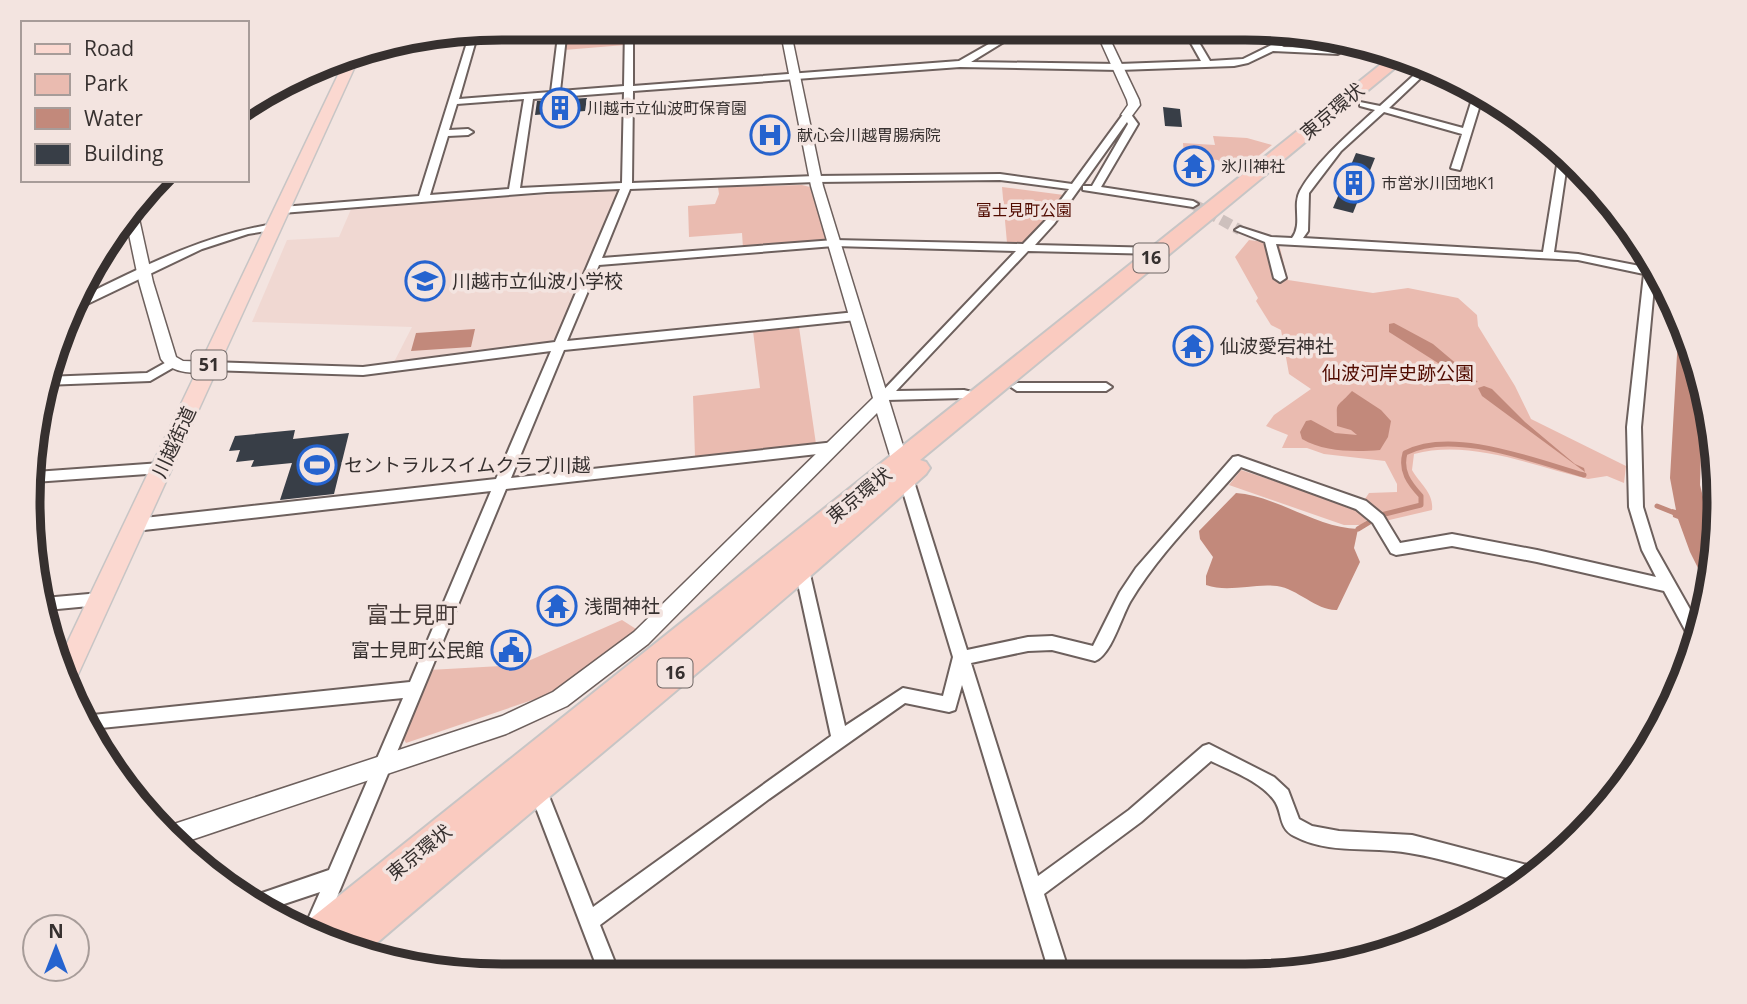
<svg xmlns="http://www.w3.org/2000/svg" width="1747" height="1004" viewBox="0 0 1747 1004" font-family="'Open Sans','Noto Sans JP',sans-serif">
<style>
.built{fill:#f0d8d2}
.green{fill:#eabbb0}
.water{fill:#c2897b}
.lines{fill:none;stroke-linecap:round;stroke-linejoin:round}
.stream{stroke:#c2897b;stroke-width:5}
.building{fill:#383e47}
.minor-tunnel{stroke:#cdc0bd;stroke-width:11;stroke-dasharray:11 5;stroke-linecap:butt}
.minor-casing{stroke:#6d605d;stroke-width:4}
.tertiary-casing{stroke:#6d605d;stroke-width:3}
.primary-casing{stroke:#c7c5c5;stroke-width:3}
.trunk-casing{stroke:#c7c5c5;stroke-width:4}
.minor{fill:#fff;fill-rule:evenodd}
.tertiary{fill:#fff;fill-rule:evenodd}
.primary{fill:#fbd8d0;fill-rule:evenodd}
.trunk{fill:#facbc0;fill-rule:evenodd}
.labels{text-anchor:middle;stroke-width:7;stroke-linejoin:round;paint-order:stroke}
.far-poi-label{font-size:16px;fill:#36302f;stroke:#f3e4e0;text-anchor:start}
.far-park-label{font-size:16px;fill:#510b00;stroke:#f3e4e0}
.shield{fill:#f3e4e0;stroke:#6f6664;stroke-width:2}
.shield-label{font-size:18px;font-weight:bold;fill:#36302f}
.street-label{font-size:19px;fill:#36302f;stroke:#f3e4e0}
.poi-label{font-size:19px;fill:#36302f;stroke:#f3e4e0;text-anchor:start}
.park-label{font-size:19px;fill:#510b00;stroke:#f3e4e0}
.quarter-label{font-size:23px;fill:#493d3a;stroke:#f3e4e0}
.rim{fill:none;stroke:#36302f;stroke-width:9}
</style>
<rect width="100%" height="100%" fill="#f3e4e0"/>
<path class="built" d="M614 190 620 194 556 338 546 343 394 362 412 327 252 322 287 240 339 237 352 207Z"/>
<path class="green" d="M626 33 625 45 564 50 565 37Z
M1213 136 1247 138 1272 145 1241 170H1226L1218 160 1184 157 1183 143 1215 145Z
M802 185 810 187 826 240 743 248 742 233 689 237 688 206 715 204 719 194 718 187Z
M1002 187 1064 195 1024 243H1007Z
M1249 240 1279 244 1288 280 1373 293 1408 288 1458 298 1477 315 1478 326 1515 386 1531 419 1626 466 1624 483 1607 476 1588 479C1534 466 1470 439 1414 454L1412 470C1420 484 1434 493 1432 510L1385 521 1378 510 1363 502 1369 493 1397 492V484L1385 461 1324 454 1307 448H1282L1288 435 1266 426 1274 415 1311 389 1289 374 1281 330 1271 325 1256 301 1258 298 1235 257Z
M799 327 816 444 695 457 693 396 760 388 753 331Z
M1241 470 1354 507 1369 518 1361 525H1344L1229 485Z
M622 620 636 629 553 693 406 743 402 736 429 670 519 665Z"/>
<path class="water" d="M1665 298 1683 320 1703 387 1700 485 1715 545 1710 592 1690 552 1678 519 1673 517 1672 509 1676 510 1670 478 1679 320 1664 304Z
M1394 323 1433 344 1478 382 1465 384 1449 370 1389 332V324Z
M475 329 471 347 411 351 416 333Z
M1484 386 1492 389 1525 422 1575 464 1584 468 1585 472 1482 396 1478 388Z
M1352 391 1381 410 1391 421 1388 437 1380 450C1355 452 1324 452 1302 439L1300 432 1306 421 1311 420 1335 433 1357 435 1351 430 1337 426C1337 399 1334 411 1352 391Z
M1236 493C1277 496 1317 528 1358 529L1354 548 1360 562 1337 610C1317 611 1298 589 1277 586 1253 583 1229 593 1206 585V576L1213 557 1200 539 1199 531Z"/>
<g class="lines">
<path class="stream" d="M1657 506 1677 514
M1358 529 1381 515 1421 505V496C1409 483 1400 471 1405 453 1452 428 1535 461 1584 475"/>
</g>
<path class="building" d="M587 98 585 111 535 115 537 101Z
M1163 107 1180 109 1182 127 1165 126Z
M1356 153 1375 158 1353 213 1333 208Z
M295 430 293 439 349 433 334 494 280 500 292 463 251 467 254 460 236 462 240 450 229 451 235 436Z
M524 636 517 663 497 664 504 637Z"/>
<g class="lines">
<path class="minor-tunnel" d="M1193 204 1240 230"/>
<g class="minor-casing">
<path id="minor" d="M559 28H567L560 91 624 86 625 28H633V86L959 61 1015 29H1025L971 62 1119 64 1201 61 1183 29H1191L1210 61 1243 59 1296 33 1305 35 1282 47 1338 48 1342 51 1338 54 1273 51 1248 63 1234 66 1119 70 960 67 633 91 632 183 816 176 1000 174 1072 184 1124 113H1130L1138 124 1101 187 1193 201 1198 204 1193 207 1083 190V186H1092L1128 124 1127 122 1054 224 1035 245 1160 248 1166 251 1160 254 1028 251 896 391 964 390 984 395 985 398 984 401 979 403 964 398 887 400 881 404 875 399 1016 251 834 246 599 265 567 341 856 312 862 316 856 320 564 350 511 478 835 442 842 447 835 452 506 489 322 933 317 935 307 930 305 926 320 892 266 910 253 902 255 895 262 893 329 870 403 698 91 729 83 716 410 682 491 491 135 531 130 529 128 525 130 521 135 519 496 479 551 351 363 375 209 370 203 366 209 362 363 367 555 342 620 189 547 192 282 213 277 210 282 207 419 196 470 33H478L459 99 551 92ZM624 92 622 183 520 188 533 99ZM524 99 509 189 430 195 448 136 468 135 473 132 468 129 449 130 457 104ZM1000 180 1069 189 1046 220 1023 244 834 240 602 258 630 189 816 182Z
M1424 66 1430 69 1389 108 1463 128 1474 93 1483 95 1460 170 1451 168 1462 134 1384 112 1341 151 1309 193 1308 231 1303 238 1543 252 1559 153 1561 151 1568 157 1554 252 1578 254 1645 267V261L1649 258 1659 276H1655L1641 427 1643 507 1656 549 1700 627 1695 642 1691 641 1664 591 1537 562 1452 546 1396 555 1391 553 1373 523 1356 509 1241 467C1203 511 1160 552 1130 602 1121 618 1111 655 1095 661L1052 650 1028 651 971 663 1038 876 1129 810 1203 746 1209 744 1274 777 1288 790 1299 819 1312 826 1339 831 1412 835 1531 866 1538 870 1522 882C1484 872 1447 859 1409 853 1369 846 1330 855 1294 836 1278 828 1283 812 1274 800 1260 781 1231 771 1211 761L1141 822 1044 894 1070 975H1050L962 685 955 710 949 712 905 703 769 799 600 925 620 975H600L528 787 531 781 537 779 543 781 593 907 831 736 795 570 797 566 802 564 807 566 809 570 845 726 903 688 943 696 953 657 897 472 899 468 904 467 911 472 967 650 1028 637 1052 636 1093 646 1120 592 1136 568 1233 457 1238 456 1366 501 1383 515 1400 543 1452 534 1537 550 1656 577 1642 550 1629 507 1627 427 1644 274 1578 260 1276 244 1286 278 1280 282 1274 278 1265 242 1235 230 1240 227 1271 237 1292 238C1303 224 1292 206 1300 191 1316 162 1351 132 1375 110L1360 106V102L1380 106Z
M274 224 279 227 278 229 248 234 202 249 83 306H77L81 297C144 266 204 235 274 224Z
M172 359 178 363 176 366 150 381 44 385 45 377 147 373Z
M1017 383H1106L1112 387 1106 391H1017L1011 387Z
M161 463 168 468 161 473 34 482 35 472Z
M100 593 105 594 108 599 105 604 100 605 47 610 44 598Z"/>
</g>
<g class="tertiary-casing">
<path id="tertiary" d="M780 28H790L823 186 908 462 906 466H894L892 462 877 413 648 644 567 706 506 734 182 843 165 827 502 716 553 692 634 632 873 398 811 186Z
M1095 29H1105L1139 100 1140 105 1131 117 1121 115 1128 105 1127 100Z
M134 211 138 214 153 282 176 357 183 361 214 362 217 366 214 370C198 375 172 374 161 359L139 282 126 220Z"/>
</g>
<g class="primary-casing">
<path id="primary" d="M362 51 76 679 72 687 67 689 59 660 348 54Z"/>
</g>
<g class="trunk-casing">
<path id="trunk" d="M1395 53 1407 58 920 460 926 462 930 468 926 474C743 639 551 793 364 954L349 951 303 928 305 923Z"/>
</g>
<use href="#minor" class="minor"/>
<use href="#tertiary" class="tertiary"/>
<use href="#primary" class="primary"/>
<use href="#trunk" class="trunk"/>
</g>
<defs>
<g id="building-ring" transform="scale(2.0125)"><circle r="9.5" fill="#f3e4e0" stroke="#2563cf" stroke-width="1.5"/><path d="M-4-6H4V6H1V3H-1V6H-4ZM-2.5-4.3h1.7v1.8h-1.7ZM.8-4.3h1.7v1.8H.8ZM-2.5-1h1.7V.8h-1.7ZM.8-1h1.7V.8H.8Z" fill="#2563cf"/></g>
<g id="hospital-ring" transform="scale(2.0125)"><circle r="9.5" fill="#f3e4e0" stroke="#2563cf" stroke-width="1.5"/><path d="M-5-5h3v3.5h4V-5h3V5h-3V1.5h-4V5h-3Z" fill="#2563cf"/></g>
<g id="temple-ring" transform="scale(2.0125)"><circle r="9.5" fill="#f3e4e0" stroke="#2563cf" stroke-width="1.5"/><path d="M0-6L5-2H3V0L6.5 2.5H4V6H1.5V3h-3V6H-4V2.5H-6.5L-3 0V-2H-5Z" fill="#2563cf"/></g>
<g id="school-ring" transform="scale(2.0125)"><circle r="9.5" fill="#f3e4e0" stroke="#2563cf" stroke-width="1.5"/><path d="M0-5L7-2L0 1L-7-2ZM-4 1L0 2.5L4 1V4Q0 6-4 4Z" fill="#2563cf"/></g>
<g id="stadium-ring" transform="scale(2.0125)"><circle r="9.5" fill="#f3e4e0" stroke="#2563cf" stroke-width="1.5"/><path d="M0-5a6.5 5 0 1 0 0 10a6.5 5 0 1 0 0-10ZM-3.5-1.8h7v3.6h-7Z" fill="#2563cf"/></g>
<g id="civic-ring" transform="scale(2.0125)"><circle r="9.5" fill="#f3e4e0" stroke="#2563cf" stroke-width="1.5"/><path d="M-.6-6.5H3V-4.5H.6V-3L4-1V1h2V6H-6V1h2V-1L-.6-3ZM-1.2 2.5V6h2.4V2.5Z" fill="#2563cf"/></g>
</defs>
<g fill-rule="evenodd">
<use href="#building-ring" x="560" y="108"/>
<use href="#hospital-ring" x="770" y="135"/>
<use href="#temple-ring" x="1194" y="166"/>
<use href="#building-ring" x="1354" y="183"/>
<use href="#school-ring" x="425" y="281"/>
<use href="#temple-ring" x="1193" y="346"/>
<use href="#stadium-ring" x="317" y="465"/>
<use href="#temple-ring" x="557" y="606"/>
<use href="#civic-ring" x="511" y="650"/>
</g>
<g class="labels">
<g class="far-poi-label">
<text x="587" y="114">川越市立仙波町保育園</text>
<text x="797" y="141">献心会川越胃腸病院</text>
<text x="1221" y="172">氷川神社</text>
<text x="1381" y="189">市営氷川団地K1</text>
</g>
<g class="far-park-label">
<text x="1024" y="216">富士見町公園</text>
</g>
<g class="shield">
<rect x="1133.5" y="243.5" width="35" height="29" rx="5"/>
<rect x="191.5" y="350.5" width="35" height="29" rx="5"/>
<rect x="657.5" y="658.5" width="35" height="29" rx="5"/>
</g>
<g class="shield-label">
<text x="1151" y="264">16</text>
<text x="209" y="371">51</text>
<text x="675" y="679">16</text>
</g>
<g class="street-label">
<text transform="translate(1332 111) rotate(-40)" y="7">東京環状</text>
<text transform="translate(174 442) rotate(-65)" y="7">川越街道</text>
<text transform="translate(859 495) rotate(-39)" y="7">東京環状</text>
<text transform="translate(419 852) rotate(-39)" y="7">東京環状</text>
</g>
<g class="poi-label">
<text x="452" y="288">川越市立仙波小学校</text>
<text x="1220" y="353">仙波愛宕神社</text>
<text x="344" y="472">セントラルスイムクラブ川越</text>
<text x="584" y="613">浅間神社</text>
<text x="484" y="657" text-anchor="end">富士見町公民館</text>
</g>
<g class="park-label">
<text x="1398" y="380">仙波河岸史跡公園</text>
</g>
<g class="quarter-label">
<text x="412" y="623">富士見町</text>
</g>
</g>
<path d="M0 0H1747V1004H0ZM502 40H1245A462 462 0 0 1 1707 502V502A462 462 0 0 1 1245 964H502A462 462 0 0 1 40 502V502A462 462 0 0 1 502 40Z" fill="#f3e4e0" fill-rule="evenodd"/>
<path class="rim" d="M502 40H1245A462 462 0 0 1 1707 502V502A462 462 0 0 1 1245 964H502A462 462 0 0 1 40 502V502A462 462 0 0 1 502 40Z"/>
<rect x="21" y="21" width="228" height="161" fill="#f3e4e0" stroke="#a79c99" stroke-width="2"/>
<rect x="35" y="44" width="35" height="10" fill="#fbd8d0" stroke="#a79c99" stroke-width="2"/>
<text x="84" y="56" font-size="21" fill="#36302f">Road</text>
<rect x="35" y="74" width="35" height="21" fill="#eabbb0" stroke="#a79c99" stroke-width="2"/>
<text x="84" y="91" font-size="21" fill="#36302f">Park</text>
<rect x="35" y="108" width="35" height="21" fill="#c2897b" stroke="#a79c99" stroke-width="2"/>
<text x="84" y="126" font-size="21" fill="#36302f">Water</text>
<rect x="35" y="144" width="35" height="21" fill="#383e47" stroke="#a79c99" stroke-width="2"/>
<text x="84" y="161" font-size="21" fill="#36302f">Building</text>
<g transform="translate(56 948)"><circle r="33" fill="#f3e4e0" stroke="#a79c99" stroke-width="2"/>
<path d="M0-5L12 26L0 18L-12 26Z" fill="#2563cf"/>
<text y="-10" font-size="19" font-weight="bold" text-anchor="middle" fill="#36302f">N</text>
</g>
</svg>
